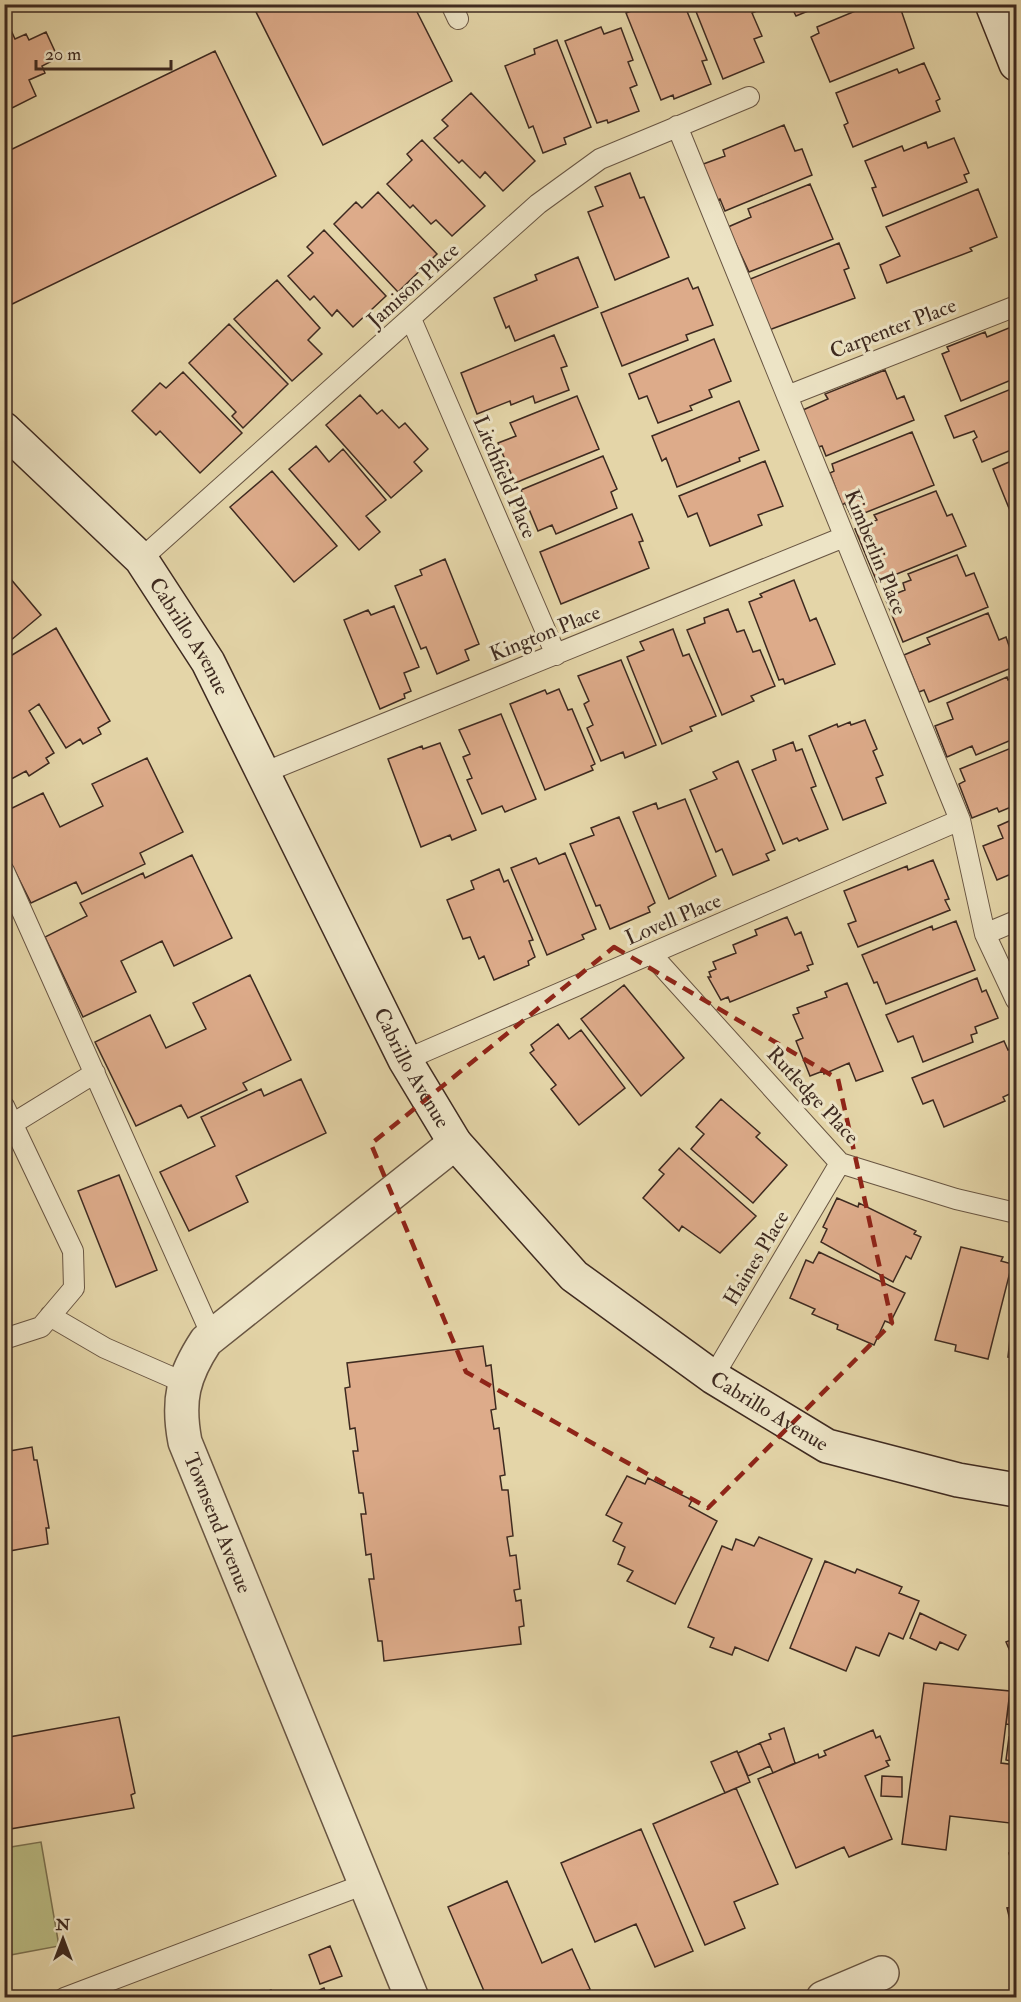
<svg xmlns="http://www.w3.org/2000/svg" width="1021" height="2002" viewBox="0 0 1021 2002" font-family="'IM FELL Double Pica',serif">
<style>
.green{fill:#babc84;stroke:#7c7352;stroke-width:1.5}
.building{fill:#ddab8a;stroke:#3e2a20;stroke-width:1.5}
.lines{fill:none;stroke-linecap:round;stroke-linejoin:round}
.lane-casing{stroke:#685542;stroke-width:22}
.street-casing{stroke:#685542;stroke-width:36}
.secondary-casing{stroke:#3e2a20;stroke-width:36}
.lane{stroke:#ede4c6;stroke-width:20}
.street{stroke:#ede4c6;stroke-width:33}
.secondary{stroke:#ede4c6;stroke-width:33}
.marked{fill:none;stroke:#8f2418;stroke-width:4.5;stroke-dasharray:12 8;stroke-linejoin:round}
.labels{text-anchor:middle;stroke-width:6;stroke-linejoin:round;paint-order:stroke}
.street-label{font-size:21px;fill:#3e2a20;stroke:#ede4c6}
</style>
<rect width="100%" height="100%" fill="#e4d5a8"/>
<filter id="stains"><feTurbulence type="fractalNoise" baseFrequency=".00333" numOctaves="4"/><feColorMatrix values="0 0 0 0 .2 0 0 0 0 .09 0 0 0 0 .02 0 0 0 .5 -.17"/></filter>
<radialGradient id="worn" r=".72"><stop offset=".6" stop-color="#630" stop-opacity="0"/><stop offset="1" stop-color="#630" stop-opacity=".3"/></radialGradient>
<path class="green" d="M41 1842 59 1946 5 1956V1848Z"/>
<path class="building" d="M252 4H413L452 81 323 145Z
M649 4 655 7 662 4H684L707 60 702 61 711 84 674 99 673 95 661 100 626 13Z
M693 4H757L759 10 752 13 762 36 754 39 764 62 723 79Z
M790 4H825L796 16Z
M872 4 876 7 899 4 914 48 830 82 811 37 819 33 817 27Z
M601 27 604 34 621 28 633 60 628 62 637 85 630 88 639 111 608 123 607 120 597 123 565 41Z
M10 28 15 39 26 34 29 40 46 32 58 58 42 66 45 73 29 80 36 96 6 111 4 31Z
M557 40 591 127 564 138 566 144 543 153 533 126 529 128 505 66 535 54 534 49Z
M215 51 276 176 4 308V153Z
M924 63 940 99 936 101 940 111 853 147 844 125 848 123 836 93 897 69 899 73Z
M471 93 535 161 503 191 485 172 480 178 462 160 459 163 434 138 448 126 442 120Z
M784 125 795 151 802 149 812 175 725 211 720 199 713 202 698 166 725 156 723 150Z
M954 138 969 173 964 175 967 182 883 216 872 188 876 187 865 161 902 146 904 151 926 142 928 148Z
M422 140 485 206 452 236 436 220 431 224 413 205 410 208 387 184 412 160 407 154Z
M630 173 640 198 644 197 669 257 615 280 588 212 603 206 595 187Z
M810 184 833 239 749 272 728 227 751 217 748 209Z
M978 189 997 237 970 248 972 251 887 283 880 265 900 256 886 227Z
M378 192 437 254 398 292 334 224 356 202 362 208Z
M324 230 386 296 353 327 337 310 332 316 314 296 310 300 288 276 313 253 307 247Z
M839 243 849 268 844 270 855 298 769 330 748 280Z
M578 257 598 307 515 341 509 326 506 328 494 298 537 280 535 275Z
M688 278 693 289 698 287 713 325 686 335 688 340 622 366 601 313Z
M277 280 320 328 308 340 322 354 292 381 234 319Z
M229 324 288 384 243 428 232 416 236 412 189 363Z
M1016 325V378L961 401 942 354 949 351 947 347 985 332 987 337Z
M554 335 567 366 561 368 569 390 535 403 533 396 511 405 510 401 477 414 461 373Z
M714 339 731 381 709 390 712 397 690 406 692 410 658 423 647 396 639 399 629 374Z
M885 370 897 399 904 396 914 420 826 456 822 446 818 447 803 410 828 399 825 394Z
M183 372 242 433 200 473 160 431 156 435 132 411 160 383 166 388Z
M1016 387V448L982 462 973 440 977 437 974 431 954 438 945 416Z
M360 395 377 414 382 410 399 428 405 423 428 449 414 462 422 471 391 498 326 425Z
M577 396 599 449 515 483 498 443 516 436 510 423Z
M739 401 759 450 739 458 740 461 677 487 666 458 662 461 652 436Z
M912 432 934 485 852 518 845 503 842 505 830 473 834 471 832 464Z
M316 446 329 462 343 449 386 500 366 516 380 532 359 550 289 469Z
M603 456 617 489 611 492 617 508 556 534 552 525 538 531 521 490Z
M1016 459V523H1015L993 469Z
M765 461 783 506 758 515 762 525 710 546 697 513 688 517 679 496Z
M272 471 337 546 294 582 230 507Z
M936 491 947 516 952 514 966 546 877 582 855 529 877 520 874 515Z
M632 514 643 541 639 542 649 568 561 604 540 552Z
M957 555 966 576 974 573 988 607 903 642 885 598 905 590 903 583 911 580 908 574Z
M445 559 479 644 465 650 469 660 437 674 426 647 421 649 395 586 422 575 420 570Z
M4 571 41 615 4 646Z
M794 580 810 621 816 618 835 664 785 684 783 679 779 680 749 602 762 597 760 594Z
M394 606 419 667 404 673 411 691 404 694 405 698 380 709 344 620 368 610 371 615Z
M728 609 737 632 744 630 753 652 760 650 775 686 751 696 754 701 722 715 687 630 705 623 704 618Z
M988 613 999 640 1006 637 1016 666 929 702 924 690 919 692 904 655 930 644 927 638Z
M56 628 110 721 98 728 101 734 83 744 80 739 66 748 39 704 29 711 54 753 46 758 49 763 29 776 26 771 4 783V660Z
M673 629 683 656 689 654 716 716 690 727 692 731 662 744 627 657 644 650 640 642Z
M621 660 656 745 625 758 623 752 601 761 587 728 593 725 584 704 589 701 578 676Z
M1007 677 1008 680 1014 677 1016 684V738L976 755 972 746 947 757 935 726 953 719 947 703Z
M559 689 568 710 572 709 595 764 591 766 593 770 545 790 510 704 545 690 547 694Z
M501 714 536 799 505 812 502 806 482 814 467 780 472 778 463 757 470 754 459 730Z
M865 720 877 749 873 751 883 775 876 778 886 803 843 820 809 736 837 724 838 727 850 722 851 725Z
M793 742 796 751 802 749 816 786 811 788 828 829 799 841 797 838 783 844 752 770 776 760 773 750Z
M440 743 476 830 452 840 450 835 421 847 388 759 422 746 423 749Z
M1016 746V805L999 812 997 808 972 818 959 784 965 781 960 769Z
M147 758 183 832 140 853 145 864 82 894 76 882 31 903 4 849V812L43 793 60 827 103 806 92 784Z
M738 761 775 850 766 854 769 860 733 875 722 849 716 852 690 790 717 779 713 772Z
M685 799 716 876 669 899 633 812 656 803 658 809Z
M619 817 655 903 648 907 650 912 610 929 600 905 596 906 570 844 594 835 591 828Z
M1016 818V872L997 880 983 846 1003 838 998 826Z
M565 853 596 929 582 935 584 939 547 955 511 868 536 858 539 864Z
M192 855 232 938 174 966 162 941 121 961 136 992 83 1017 45 937 87 916 80 903 143 873 145 878Z
M933 860 949 899 945 900 950 910 858 947 848 924 856 921 844 891 907 866 908 870Z
M499 869 504 882 508 880 533 940 529 941 535 957 528 961 529 965 494 980 484 956 479 959 470 937 463 939 447 900 474 889 471 881Z
M787 917 795 935 801 932 813 964 807 966 809 970 730 1002 728 997 721 1000 708 977H711L709 972 716 969 713 962 736 953 733 945 757 935 755 930Z
M956 921 975 970 886 1004 877 982 874 983 862 955 932 926 933 930Z
M250 975 291 1060 243 1083 247 1090 188 1118 181 1105 136 1126 95 1042 150 1015 166 1048 206 1029 193 1003Z
M977 978 982 992 986 990 998 1018 975 1027 977 1033 971 1035 973 1042 923 1062 913 1036 898 1042 886 1015Z
M847 983 883 1071 856 1081 849 1063 824 1074 823 1071 810 1076 796 1041 803 1038 793 1015 799 1013 797 1008 827 997 825 992Z
M624 985 684 1058 641 1096 581 1019Z
M558 1024 569 1039 581 1030 625 1088 579 1125 551 1089 556 1085 530 1053 534 1050 531 1045Z
M1004 1041 1008 1050 1012 1048 1016 1059V1091L1003 1097 1005 1101 944 1127 933 1100 923 1104 912 1078Z
M301 1079 326 1133 236 1176 248 1202 189 1231 160 1172 215 1146 201 1117 261 1089 264 1096Z
M721 1099 760 1133 756 1137 787 1165 753 1203 691 1149 704 1134 696 1127Z
M679 1148 756 1216 720 1253 682 1226 679 1231 643 1198 664 1174 659 1170Z
M119 1175 157 1270 116 1287 78 1191Z
M837 1198 858 1207 859 1203 916 1231 914 1234 921 1237 911 1259 906 1256 893 1282 821 1242 827 1229 823 1227Z
M961 1247 1003 1257 1001 1261 1012 1264 988 1359 955 1351 956 1345 935 1340Z
M819 1252 905 1293 890 1323 885 1321 874 1345 837 1329 838 1325 812 1314 815 1309 790 1298 806 1260 813 1263Z
M1016 1284V1358L1008 1357Z
M483 1346 486 1366 491 1365 496 1409 491 1410 494 1429 499 1428 505 1475 500 1476 502 1490H508L513 1536 507 1537 510 1556 516 1555 520 1589 514 1590 516 1601 521 1600 524 1626 519 1627 521 1644 384 1661 382 1641H378L369 1579H374L371 1554 366 1555 361 1514H366L363 1493H359L353 1451H358L355 1428 350 1429 345 1388 350 1387 347 1363Z
M32 1447 34 1460H37L49 1528H46L48 1544 4 1552V1452Z
M627 1476 645 1484 648 1478 692 1500 689 1506 717 1521 675 1604 627 1581 633 1571 618 1564 625 1547 613 1541 622 1523 606 1515Z
M759 1537 812 1559 768 1661 735 1647 732 1655 710 1647 714 1638 688 1627 722 1546 732 1550 736 1539 754 1546Z
M825 1561 855 1573 857 1569 902 1587 899 1593 919 1601 903 1639 889 1633 879 1656 856 1647 846 1671 790 1648Z
M920 1613 966 1635 958 1650 940 1642 936 1650 910 1638Z
M1016 1638V1662L1015 1663 1006 1642Z
M1012 1680 1016 1681V1726L1006 1724Z
M924 1683 1010 1691 1001 1763 1016 1765V1809L1012 1808 1010 1823 950 1816 946 1850 902 1844Z
M119 1717 135 1793 131 1795 134 1808 4 1830V1738Z
M784 1728 795 1763 773 1773 760 1743 771 1739 769 1734Z
M873 1730 876 1738 880 1736 890 1760 886 1761 889 1766 865 1776 892 1839 849 1857 844 1847 796 1868 758 1779 818 1754 819 1758 826 1755 824 1751Z
M1009 1737 1016 1738V1762L1006 1760Z
M760 1743 770 1766 748 1776 738 1753Z
M737 1751 750 1782 725 1793 711 1762Z
M882 1776 902 1777V1797L881 1796Z
M736 1788 778 1884 734 1902 745 1928 705 1945 653 1824Z
M641 1829 693 1951 655 1967 636 1924 595 1942 561 1863Z
M1016 1851V1944L1007 1908 1016 1907 1010 1881 1016 1880 1009 1853Z
M507 1881 542 1963 572 1949 590 1989 570 1998H487L448 1907Z
M330 1946 342 1976 320 1984 309 1955Z
M1016 1970V1998H1009Z
M324 1988 328 1998H302Z
M271 1990 275 1998H253Z"/>
<g class="lines">
<g class="lane-casing">
<path id="lane" d="M451 4 458 19
M677 126 960 820 985 934 1016 1000
M411 319 556 655
M787 396 1016 306
M141 559 538 204 600 159 749 97
M263 773 844 537
M4 871 212 1336
M985 934 1016 921
M651 954 840 1163 956 1199 1016 1213
M405 1060 960 820
M4 1106 73 1251 74 1288 41 1327 4 1339
M4 1129 95 1073
M50 1316 105 1348 185 1383
M713 1377 840 1163
M64 1998 365 1884"/>
</g>
<g class="street-casing">
<path id="street" d="M412 1998 185 1442C177 1400 183 1376 206 1341L455 1143
M823 1998 882 1973"/>
</g>
<g class="secondary-casing">
<g id="secondary">
<path d="M992 4 1016 64"/>
<path id="s1" d="M4 429 141 559 208 662 405 1060 455 1143 574 1276 713 1377 827 1446 958 1480 1016 1490"/>
</g>
</g>
<use href="#lane" class="lane"/>
<use href="#street" class="street"/>
<use href="#secondary" class="secondary"/>
</g>
<path class="marked" d="M614 947 838 1079 892 1323 708 1508 466 1372 371 1144Z"/>
<g class="labels">
<g class="street-label">
<text transform="translate(413 285) rotate(-42)" y="7">Jamison Place</text>
<text transform="translate(893 328) rotate(-21)" y="7">Carpenter Place</text>
<text transform="translate(505 477) rotate(67)" y="7">Litchfield Place</text>
<text transform="translate(876 552) rotate(68)" y="7">Kimberlin Place</text>
<text transform="translate(545 633) rotate(-22)" y="7">Kington Place</text>
<text dy="7" stroke="none"><textPath href="#s1" startOffset="280">Cabrillo Avenue</textPath></text>
<text transform="translate(673 919) rotate(-23)" y="7">Lovell Place</text>
<text dy="7" stroke="none"><textPath href="#s1" startOffset="766">Cabrillo Avenue</textPath></text>
<text transform="translate(813 1095) rotate(47)" y="7">Rutledge Place</text>
<text transform="translate(756 1258) rotate(-59)" y="7">Haines Place</text>
<text dy="7" stroke="none"><textPath href="#s1" startOffset="1269">Cabrillo Avenue</textPath></text>
<text transform="translate(218 1523) rotate(68)" y="7">Townsend Avenue</text>
</g>
</g>
<rect width="1021" height="2002" fill="none" stroke="#e4d5a8" stroke-width="24"/>
<rect x="6" y="6" width="1009" height="1990" fill="none" stroke="#3e2a20" stroke-width="3"/>
<rect x="12" y="12" width="997" height="1978" fill="none" stroke="#3e2a20" stroke-width="1.5"/>
<g transform="translate(63 1939)" stroke="#ede4c6" stroke-width="4.5" paint-order="stroke">
<path d="M0-4.5L10 22L0 15L-10 22Z" fill="#3e2a20"/>
<text y="-9" font-size="16" font-weight="bold" text-anchor="middle" fill="#3e2a20">N</text>
</g>
<path d="M36 60v9h135v-9" fill="none" stroke="#3e2a20" stroke-width="3"/>
<text x="45" y="60" font-size="18" fill="#3e2a20" stroke="#ede4c6" stroke-width="4.5" paint-order="stroke">20 m</text>
<rect width="100%" height="100%" filter="url(#stains)"/>
<rect width="100%" height="100%" fill="url(#worn)"/>
</svg>
